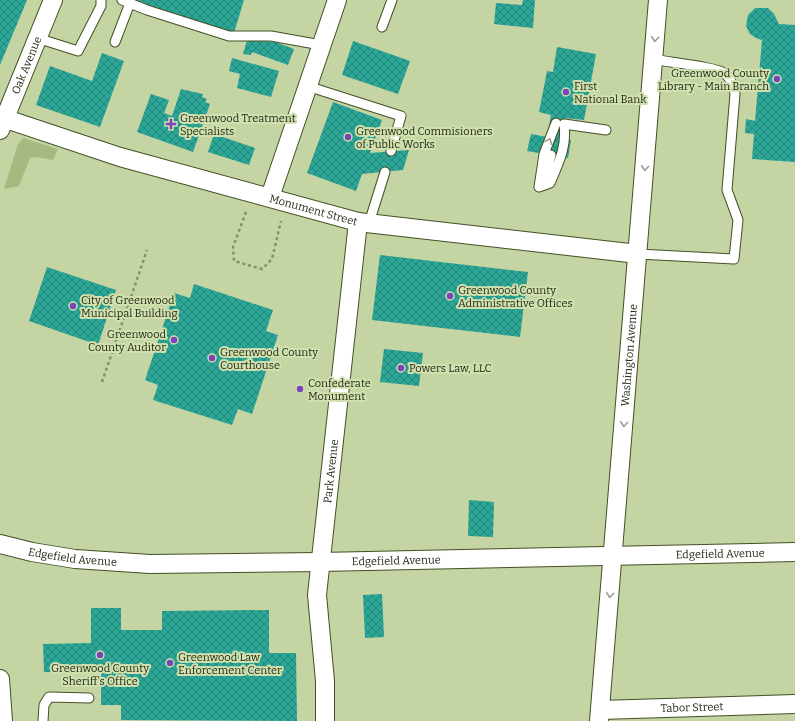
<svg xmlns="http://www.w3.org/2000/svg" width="795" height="721" viewBox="0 0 795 721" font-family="Bitter,serif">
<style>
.green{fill:#a6b981}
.building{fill:url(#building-cross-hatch)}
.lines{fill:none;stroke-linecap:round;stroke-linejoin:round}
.service-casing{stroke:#435024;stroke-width:11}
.minor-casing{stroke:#435024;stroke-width:20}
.path{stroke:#84916b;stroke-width:2.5;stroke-dasharray:3 3;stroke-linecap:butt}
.service{stroke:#fff;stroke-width:9}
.minor{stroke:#fff;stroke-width:18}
.oneway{stroke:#9c9f97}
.poi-dot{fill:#7c42b8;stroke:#d0e1af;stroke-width:1.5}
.labels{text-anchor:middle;stroke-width:4;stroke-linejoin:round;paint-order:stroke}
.street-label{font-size:11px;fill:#242a17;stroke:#d0e1af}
.poi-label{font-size:11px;fill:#242a17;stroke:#d0e1af;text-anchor:start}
</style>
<defs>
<pattern id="building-cross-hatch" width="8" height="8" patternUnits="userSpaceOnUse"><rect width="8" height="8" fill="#2ba697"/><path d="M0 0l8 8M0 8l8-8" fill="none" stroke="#25877a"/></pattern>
</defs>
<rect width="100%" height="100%" fill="#c4d4a3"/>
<path class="green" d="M23 138 58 149 53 160 36 157 30 158 19 186 4 189 18 144Z"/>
<path class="building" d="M0 0H27L0 65Z
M134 0H244L234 33 159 11Z
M523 0H535L533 28 494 24 496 3 522 5Z
M755 8H768L774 14 779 24 795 25V162L752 159 754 134 745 133 746 119 755 121 762 40 756 38 750 34 746 26 748 15Z
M247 40 275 42 294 49 288 65 252 52 251 55 243 54Z
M353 41 410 61 398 94 342 75Z
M557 47 596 54 584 120 565 118 562 138 571 140 568 158 527 151 531 134 547 137 551 115 539 112 547 71 553 72Z
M102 53 124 61 100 127 36 105 50 66 92 81Z
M232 58 279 71 271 97 237 88 240 74 229 71Z
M181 89 203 94 202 97 207 99 205 102 210 104 193 152 137 132 151 94 169 100 164 113 172 116Z
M333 102 382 120 370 153 409 150 403 170 362 174 356 191 307 173Z
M214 134 255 148 249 165 208 152Z
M380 255 528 272 520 337 372 320Z
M47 267 116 290 98 345 29 321Z
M194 284 273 310 266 331 278 335 252 414 238 409 232 425 153 400 158 385 145 380 174 293 190 298Z
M384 349 423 353 419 386 380 382Z
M469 500 494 502 493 537 468 536Z
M382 594 384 637 365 638 363 595Z
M91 608H121V630H162V611L269 610V653H296L297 721 121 720V705H101V672H44L43 644 91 643Z"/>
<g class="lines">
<g class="service-casing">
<path id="service" d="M122 0 147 10 229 36H271L321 45
M382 27 392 0
M37 38 78 51 101 6V0
M115 42 130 3
M307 86 401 116 391 151
M543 184 551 155
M539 187 550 183C559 162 567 147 564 124L606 130
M539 187 544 154 556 123
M369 223 385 172
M638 254 734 259 738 220 727 190 735 94C733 86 731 78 724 73 716 67 666 62 653 59
M43 721 44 705 49 697 89 698"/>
</g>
<g class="minor-casing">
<g id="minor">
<path id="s1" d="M0 117 120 157 358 222 638 254"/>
<path id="s2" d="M0 130 53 0"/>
<path d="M270 197 337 0"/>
<path id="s3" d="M0 544 32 552 75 559 150 564 320 562 795 552"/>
<path d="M0 679 3 721"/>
<path id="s4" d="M600 710 795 704"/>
<path id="s5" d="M325 721V681L317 595 358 222"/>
<path id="s6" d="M599 721 658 0"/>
</g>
</g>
<path class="path" d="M246 212 233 247 234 261 262 269 272 259 281 221
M102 382 147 250"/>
<use href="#service" class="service"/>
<use href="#minor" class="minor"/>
</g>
<defs><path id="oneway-chevron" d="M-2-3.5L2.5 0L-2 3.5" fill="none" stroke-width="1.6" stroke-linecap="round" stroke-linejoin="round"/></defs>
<g class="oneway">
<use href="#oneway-chevron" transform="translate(655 39) rotate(95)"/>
<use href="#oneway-chevron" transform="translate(549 141) rotate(-68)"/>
<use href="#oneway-chevron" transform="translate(645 168) rotate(95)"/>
<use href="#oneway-chevron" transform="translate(624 424) rotate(95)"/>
<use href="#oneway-chevron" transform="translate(610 595) rotate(95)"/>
</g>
<g class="poi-dot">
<circle cx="777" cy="79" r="4"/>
<circle cx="566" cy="92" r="4"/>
<path d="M169 118h4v4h4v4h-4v4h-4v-4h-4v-4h4z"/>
<circle cx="348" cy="137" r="4"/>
<circle cx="450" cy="296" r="4"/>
<circle cx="73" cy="306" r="4"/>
<circle cx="174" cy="340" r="4"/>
<circle cx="212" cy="358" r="4"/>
<circle cx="401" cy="368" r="4"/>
<circle cx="300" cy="389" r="4"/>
<circle cx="100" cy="655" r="4"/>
<circle cx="170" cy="663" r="4"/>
</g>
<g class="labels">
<g class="street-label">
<text dy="4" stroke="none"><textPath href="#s2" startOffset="70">Oak Avenue</textPath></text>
<text dy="4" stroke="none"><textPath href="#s1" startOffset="327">Monument Street</textPath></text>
<text dy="4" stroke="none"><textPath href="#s6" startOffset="367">Washington Avenue</textPath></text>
<text dy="4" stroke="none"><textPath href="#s5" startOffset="251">Park Avenue</textPath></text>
<text dy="4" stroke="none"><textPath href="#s3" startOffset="722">Edgefield Avenue</textPath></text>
<text dy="4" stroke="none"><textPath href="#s3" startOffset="74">Edgefield Avenue</textPath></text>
<text dy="4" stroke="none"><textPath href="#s3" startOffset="398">Edgefield Avenue</textPath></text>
<text dy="4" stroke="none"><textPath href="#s4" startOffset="92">Tabor Street</textPath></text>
</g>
<g class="poi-label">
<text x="769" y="77" text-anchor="end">Greenwood County<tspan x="769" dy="13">Library - Main Branch</tspan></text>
<text x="574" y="90">First<tspan x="574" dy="13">National Bank</tspan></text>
<text x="180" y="122">Greenwood Treatment<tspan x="180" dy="13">Specialists</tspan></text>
<text x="356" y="135">Greenwood Commisioners<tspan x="356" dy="13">of Public Works</tspan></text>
<text x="458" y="294">Greenwood County<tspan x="458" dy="13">Administrative Offices</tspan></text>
<text x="81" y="304">City of Greenwood<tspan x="81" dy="13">Municipal Building</tspan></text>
<text x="166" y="338" text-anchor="end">Greenwood<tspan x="166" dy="13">County Auditor</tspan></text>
<text x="220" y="356">Greenwood County<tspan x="220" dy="13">Courthouse</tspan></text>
<text x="409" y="372">Powers Law, LLC</text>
<text x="308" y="387">Confederate<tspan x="308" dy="13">Monument</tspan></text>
<text x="178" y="661">Greenwood Law<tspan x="178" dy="13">Enforcement Center</tspan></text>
<text x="100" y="672" text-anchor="middle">Greenwood County<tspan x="100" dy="13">Sheriff's Office</tspan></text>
</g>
</g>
</svg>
